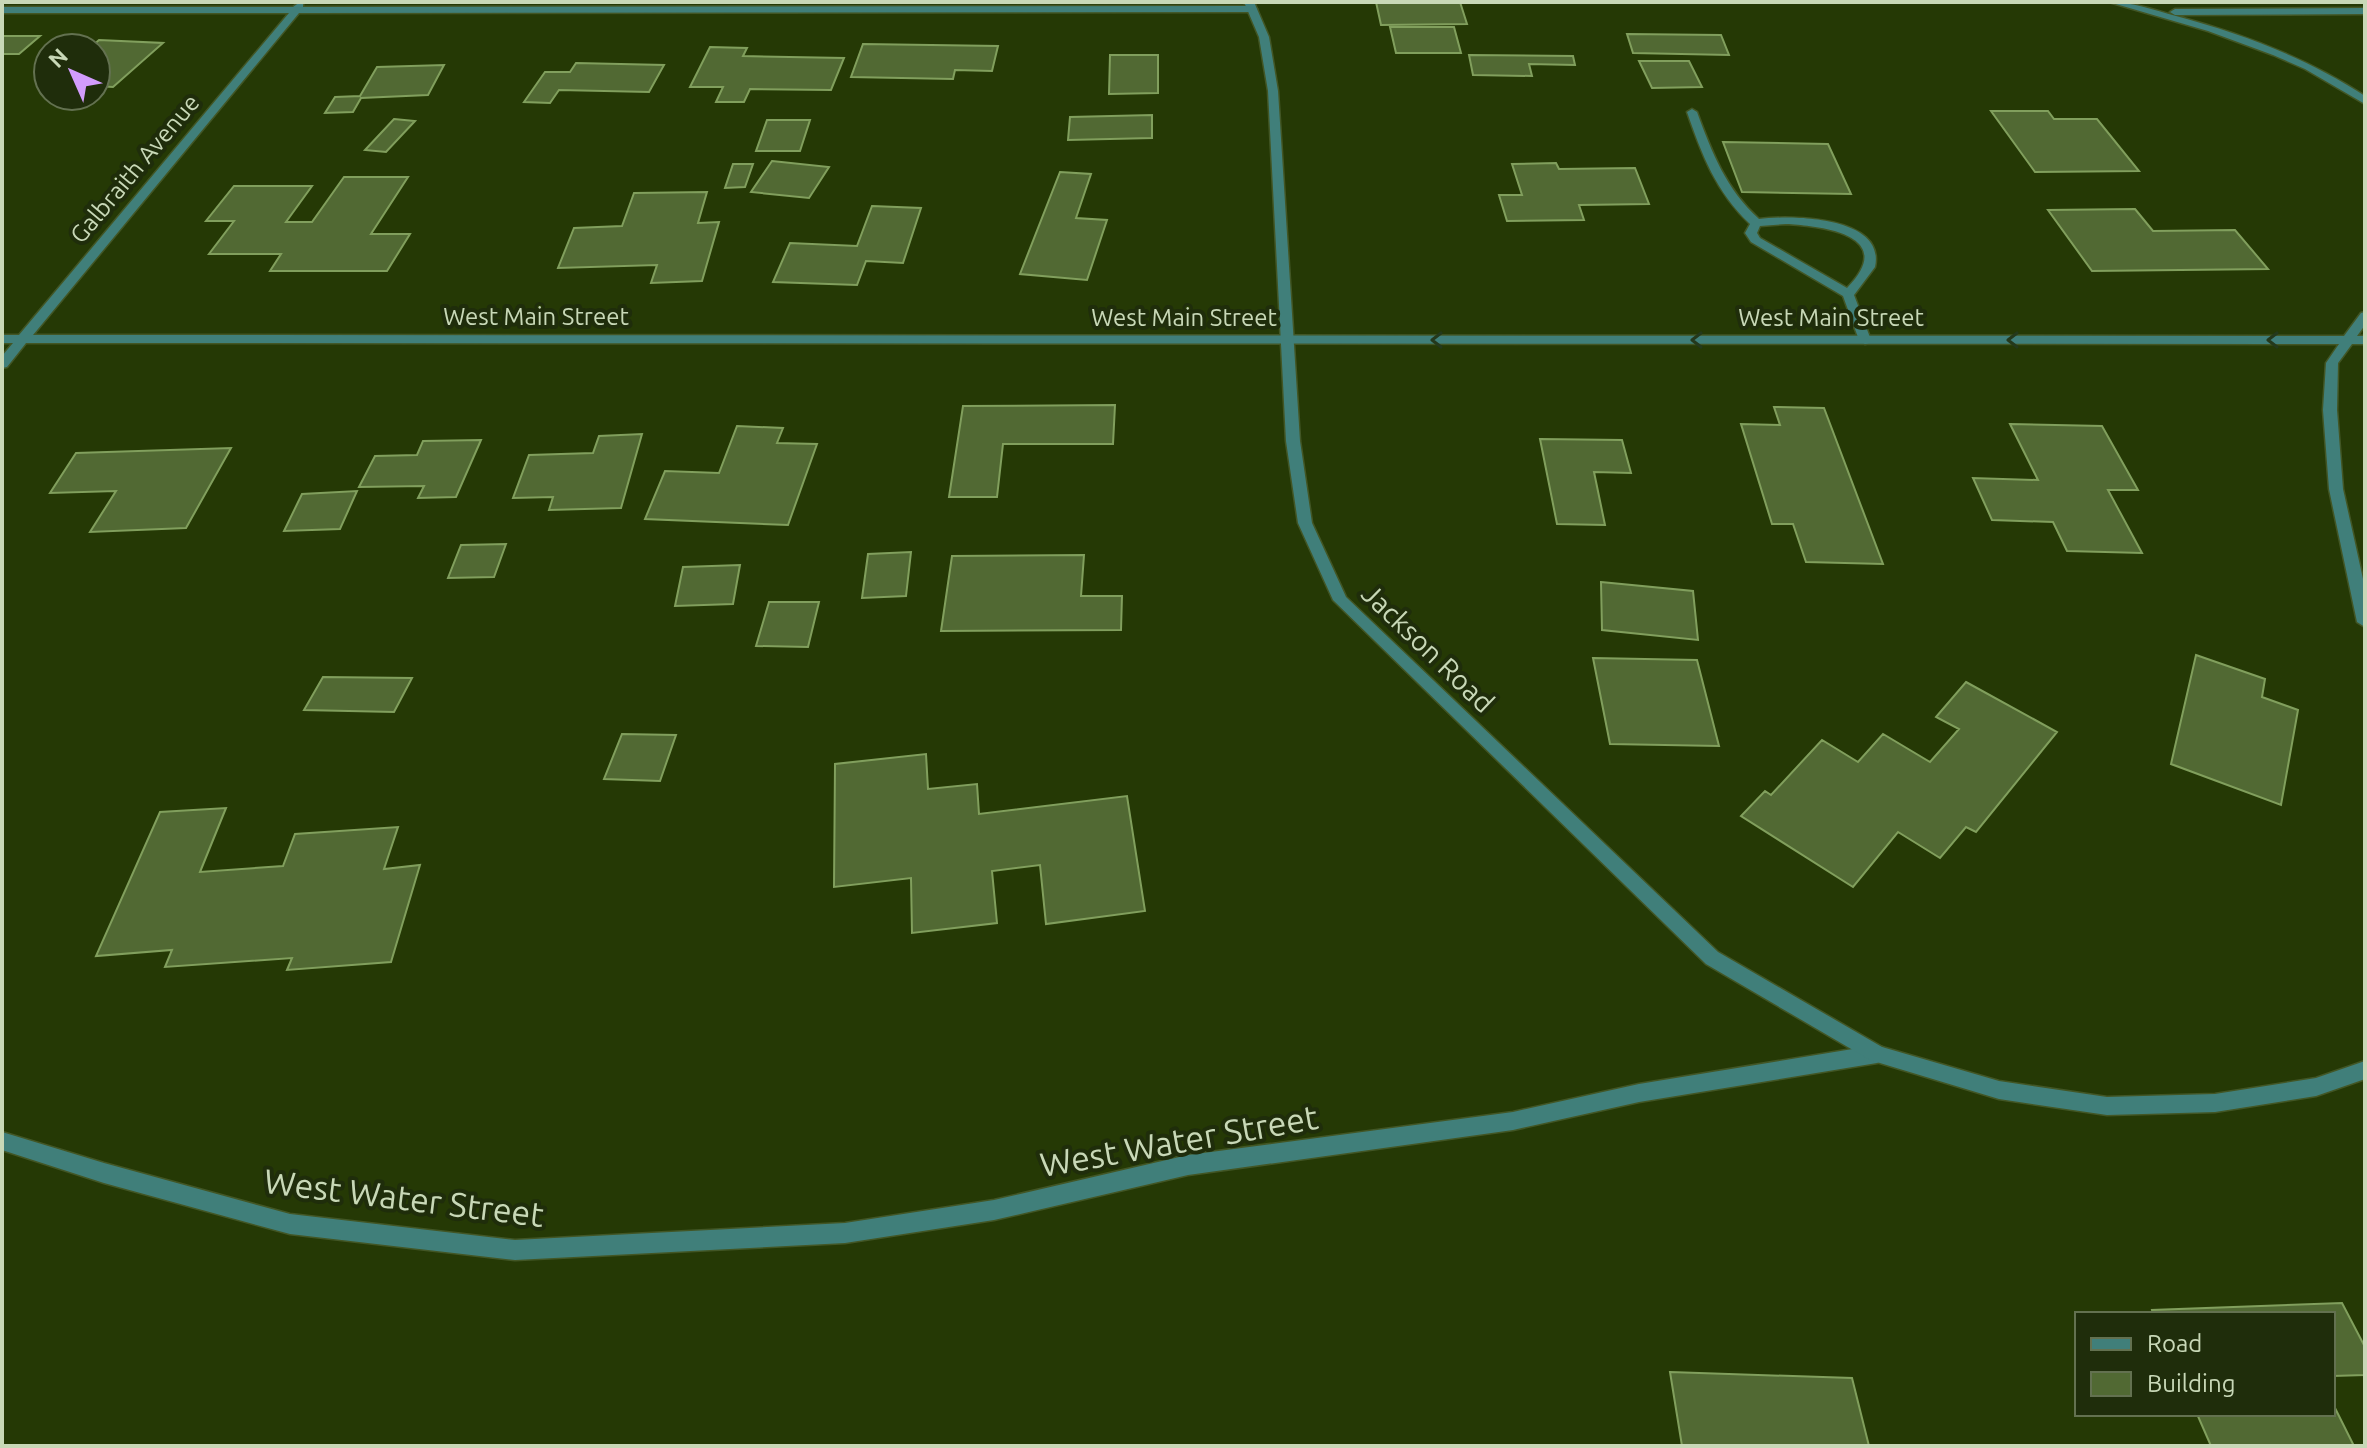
<svg xmlns="http://www.w3.org/2000/svg" width="2367" height="1448" viewBox="0 0 2367 1448" font-family="Ubuntu,sans-serif">
<style>
.building{fill:#516933;stroke:#819f5d;stroke-width:2}
.lines{fill:none;stroke-linecap:round;stroke-linejoin:round}
.service-casing{stroke:#425625;stroke-width:3}
.minor-casing{stroke:#425625;stroke-width:3}
.tertiary-casing{stroke:#425625;stroke-width:3}
.service{fill:#407f7a;fill-rule:evenodd}
.minor{fill:#407f7a;fill-rule:evenodd}
.tertiary{fill:#407f7a;fill-rule:evenodd}
.oneway{stroke:#24391c}
.labels{text-anchor:middle;stroke-width:8;stroke-linejoin:round;paint-order:stroke}
.far-street-label{font-size:24px;fill:#c8d8b7;stroke:#1f2d0b}
.street-label{font-size:28px;fill:#c8d8b7;stroke:#1f2d0b}
.near-street-label{font-size:34px;fill:#c8d8b7;stroke:#1f2d0b}
</style>
<rect width="100%" height="100%" fill="#253905"/>
<path class="building" d="M1376 2H1460L1467 24 1381 25Z
M1390 27H1454L1461 53H1396Z
M1627 34 1721 35 1729 55 1633 53Z
M2 36H40L19 54H2Z
M99 40 163 43 113 87 96 86V48H90Z
M863 44 998 46 992 71 955 70 953 79 851 77Z
M710 47 747 48 743 56 844 58 831 90 750 89 744 102H716L723 87H690Z
M1110 55H1158V93L1109 94Z
M1469 55 1573 56 1575 65 1529 64 1532 76 1473 75Z
M1639 61H1689L1702 87 1652 88Z
M576 63 664 65 649 92 559 90 550 103 524 102 545 72H570Z
M444 65 428 95 361 98 353 112 325 113 335 97 360 96 377 67Z
M1991 111H2048L2054 119H2097L2139 171 2035 172Z
M1152 115V138L1068 140 1070 117Z
M394 119 415 121 386 152 365 150Z
M767 120H810L800 151H756Z
M1723 142 1828 144 1851 194 1742 192Z
M772 161 829 167 809 198 751 192Z
M1556 163 1559 169 1635 168 1649 204 1579 205 1584 220 1507 221 1499 195H1522L1512 164Z
M733 164H753L745 187 725 188Z
M1060 172 1091 174 1076 218 1107 220 1087 280 1020 274Z
M344 177H408L371 234H410L387 271H270L281 254H209L234 221H206L234 186H312L286 222H312Z
M707 192 698 223 719 222 702 281 651 283 657 265 558 268 574 228 622 226 634 193Z
M872 206 921 208 903 263 866 261 857 285 773 282 790 243 857 246Z
M2135 209 2153 231 2235 230 2268 269 2092 271 2048 210Z
M1115 405 1113 444H1003L997 497H949L963 406Z
M1774 407 1824 408 1883 564 1806 562 1793 524H1772L1741 424 1780 425Z
M2010 424 2102 426 2138 490H2108L2142 553 2067 551 2053 522 1992 520 1973 478 2038 480Z
M737 426 783 428 777 443 817 444 788 525 645 519 665 471 719 473Z
M642 434 621 508 549 510 553 497 513 498 529 455 593 453 599 436Z
M1540 439 1622 440 1631 473 1594 472 1605 525 1557 524Z
M481 440 456 497 418 498 424 486 359 487 375 456 417 455 423 441Z
M231 448 186 528 90 532 116 491 50 493 76 453Z
M357 491 340 529 284 531 302 494Z
M506 544 494 577 448 578 461 545Z
M911 552 906 596 862 598 868 554Z
M1084 555 1081 596H1122L1121 630 941 631 952 556Z
M740 565 733 604 675 606 683 567Z
M1601 582 1693 591 1698 640 1602 630Z
M769 602H819L808 647 756 646Z
M2196 655 2265 679 2262 697 2298 710 2281 805 2171 764Z
M1593 658 1697 660 1719 746 1610 744Z
M323 677 412 678 394 712 304 710Z
M1966 682 2057 732 1976 832 1966 827 1940 858 1898 832 1853 887 1741 816 1765 791 1771 795 1822 740 1858 762 1883 734 1930 762 1959 729 1936 717Z
M622 734 676 735 660 781 604 779Z
M926 754 928 789 977 784 979 814 1127 796 1145 911 1046 924 1040 865 992 871 997 923 912 933 911 878 834 887 835 764Z
M226 808 200 872 283 866 295 834 398 827 384 869 420 865 391 962 287 970 292 958 165 967 172 950 96 956 160 812Z
M2342 1303 2365 1347V1375L2333 1376V1314H2153L2152 1310Z
M1670 1372 1852 1378 1869 1446H1682Z
M2333 1404 2354 1446H2211L2197 1414H2333Z"/>
<g class="lines">
<g class="service-casing">
<path id="service" d="M1692 109 1697 112C1712 153 1726 189 1759 219 1791 215 1886 216 1875 267L1854 295 1871 340 1869 343 1865 344 1859 340 1843 296 1751 242 1745 233 1750 224C1716 192 1702 155 1687 112ZM1786 224C1825 226 1898 236 1847 288L1760 238 1757 233 1760 226Z"/>
</g>
<g class="minor-casing">
<path id="minor" d="M300 2 303 3V7L1252 6 1257 9 1252 12 299 13 33 335 2344 336 2361 313 2365 312V325L2357 336H2365V344H2352L2338 363 2337 410 2343 489 2365 588V627L2357 622 2329 489 2323 410 2326 363 2339 344 26 343 7 367 2 368V356L13 343H2V335H19L289 13H2V7H293Z
M2109 2C2132 2 2154 10 2176 16 2243 34 2307 58 2365 96V104L2305 69 2273 55 2208 31Z
M2365 8V14L2175 15 2170 12 2175 9Z
M1877 1045 1884 1048 1886 1054 1884 1060 1877 1063 1639 1102 1513 1130 1188 1175 994 1220 845 1243 515 1260 290 1234 104 1183 2 1150V1132L104 1163 290 1214 515 1240 845 1223 994 1200 1188 1155 1513 1112 1639 1084Z"/>
</g>
<g class="tertiary-casing">
<path id="tertiary" d="M1244 2H1254L1269 37 1278 91 1300 441 1312 523 1346 597 1718 952 1882 1047 1999 1081 2107 1097 2215 1094 2316 1078 2365 1061V1079L2316 1096 2215 1112 2107 1115 1999 1099 1870 1060 1706 964 1333 600 1298 523 1286 441 1268 91 1259 37Z"/>
</g>
<use href="#service" class="service"/>
<use href="#minor" class="minor"/>
<use href="#tertiary" class="tertiary"/>
</g>
<defs><path id="oneway-chevron" d="M-2-3.5L2.5 0L-2 3.5" fill="none" stroke-width="1.6" stroke-linecap="round" stroke-linejoin="round" transform="scale(2)"/></defs>
<g class="oneway">
<use href="#oneway-chevron" transform="translate(1437 340) rotate(180)"/>
<use href="#oneway-chevron" transform="translate(1697 340) rotate(180)"/>
<use href="#oneway-chevron" transform="translate(2013 340) rotate(-180)"/>
<use href="#oneway-chevron" transform="translate(2273 340) rotate(-180)"/>
</g>
<g class="labels">
<g class="far-street-label">
<text transform="translate(135 169) rotate(-50)" y="8">Galbraith Avenue</text>
<text x="536" y="325">West Main Street</text>
<text x="1184" y="326">West Main Street</text>
<text x="1831" y="326">West Main Street</text>
</g>
<g class="street-label">
<text transform="translate(1428 648) rotate(44)" y="10">Jackson Road</text>
</g>
<g class="near-street-label">
<text transform="translate(1179 1141) rotate(-10)" y="12">West Water Street</text>
<text transform="translate(404 1198) rotate(7)" y="12">West Water Street</text>
</g>
</g>
<rect width="2367" height="1448" fill="none" stroke="#c8d8b7" stroke-width="8"/>
<rect x="2075" y="1312" width="260" height="104" fill="#1f2d0b" stroke="#637150" stroke-width="2"/>
<rect x="2091" y="1338" width="40" height="12" fill="#407f7a" stroke="#637150" stroke-width="2"/>
<text x="2147" y="1352" font-size="24" fill="#c8d8b7">Road</text>
<rect x="2091" y="1372" width="40" height="24" fill="#516933" stroke="#637150" stroke-width="2"/>
<text x="2147" y="1392" font-size="24" fill="#c8d8b7">Building</text>
<g transform="translate(72 72) rotate(315)"><circle r="38" fill="#1f2d0b" stroke="#637150" stroke-width="2"/>
<path d="M0-6L14 30L0 20L-14 30Z" fill="#d29cfd"/>
<text y="-12" font-size="22" font-weight="bold" text-anchor="middle" fill="#c8d8b7">N</text>
</g>
</svg>
